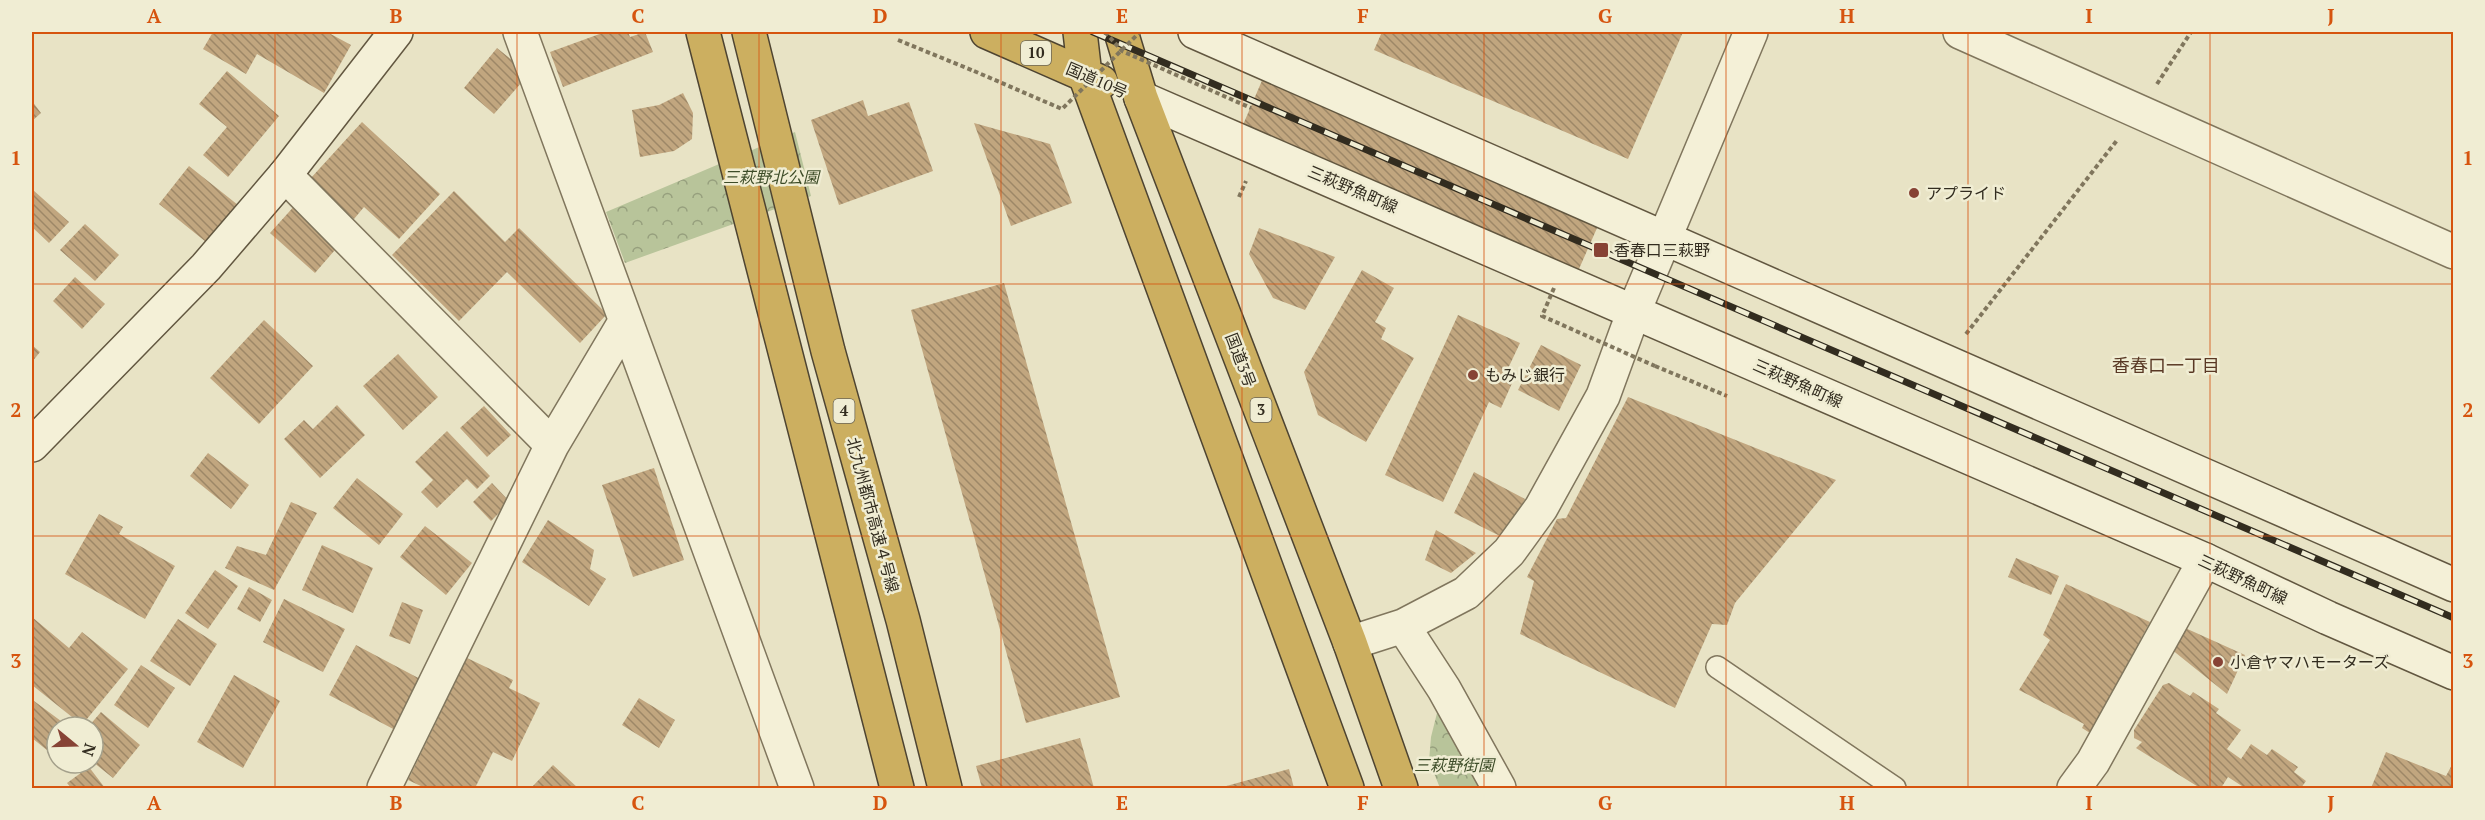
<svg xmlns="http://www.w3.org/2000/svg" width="2485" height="820" viewBox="0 0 2485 820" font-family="'PT Serif','Noto Sans JP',serif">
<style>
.park{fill:url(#park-crowns)}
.building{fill:url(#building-back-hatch)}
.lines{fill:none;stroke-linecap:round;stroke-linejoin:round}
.lane-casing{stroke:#80765d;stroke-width:24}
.street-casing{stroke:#80765d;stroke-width:36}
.secondary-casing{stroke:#625740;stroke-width:36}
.highway-casing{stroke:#4e4431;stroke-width:36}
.path{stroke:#80765d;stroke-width:4;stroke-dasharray:4.5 3;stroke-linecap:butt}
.lane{stroke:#f4f0d7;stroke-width:21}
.street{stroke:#f4f0d7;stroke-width:33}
.secondary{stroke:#f4f0d7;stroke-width:33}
.highway{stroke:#ccaf60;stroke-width:33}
.rail-casing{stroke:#322c1f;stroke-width:7}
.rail{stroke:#f0edd3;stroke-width:4.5;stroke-dasharray:14;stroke-linecap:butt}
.path-bridge{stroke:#80765d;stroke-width:4;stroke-dasharray:4.5 3;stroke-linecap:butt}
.grid{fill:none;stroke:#d6540e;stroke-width:1.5;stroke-opacity:0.55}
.poi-dot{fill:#874335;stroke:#f0edd3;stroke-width:2}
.labels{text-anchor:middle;stroke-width:5;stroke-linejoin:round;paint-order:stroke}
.shield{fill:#f0edd3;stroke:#6b6655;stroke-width:1.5}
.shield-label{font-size:15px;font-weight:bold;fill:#322c1f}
.street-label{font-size:16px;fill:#322c1f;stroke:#f0edd3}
.park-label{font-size:16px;font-style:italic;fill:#3d4c28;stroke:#f0edd3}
.poi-label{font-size:16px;fill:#322c1f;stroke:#f0edd3;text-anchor:start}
.neighbourhood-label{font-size:18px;fill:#593824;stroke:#f0edd3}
.neatline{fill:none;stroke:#d6540e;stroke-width:2}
.grid-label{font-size:20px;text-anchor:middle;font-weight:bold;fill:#d6540e}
</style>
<defs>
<pattern id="park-crowns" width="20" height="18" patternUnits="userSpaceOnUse" patternTransform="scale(1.5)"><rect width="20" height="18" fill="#b8c49a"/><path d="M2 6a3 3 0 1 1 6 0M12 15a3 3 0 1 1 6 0" fill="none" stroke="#969f7d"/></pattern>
<pattern id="building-back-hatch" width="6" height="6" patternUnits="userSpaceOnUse" patternTransform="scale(1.5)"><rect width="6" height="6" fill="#c1a67f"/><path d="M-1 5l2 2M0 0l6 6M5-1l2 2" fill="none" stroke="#9d8767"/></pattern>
</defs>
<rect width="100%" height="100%" fill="#e8e3c5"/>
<path class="park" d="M795 132 811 196 625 263 606 212Z
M1441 697 1493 788H1440L1429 761 1431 737Z"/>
<path class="building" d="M213 32H327L351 45 324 93 257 54 246 74 203 49Z
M605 32H628L630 37 645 32 653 52 563 87 550 52Z
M1382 32H1683L1628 159 1374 50Z
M497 48 529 74 494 114 464 88Z
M1273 55 1608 203 1568 294 1233 148Z
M227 71 279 116 228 177 203 155 227 127 199 104Z
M683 93 693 113 692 139 674 151 640 157 632 110 659 105Z
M863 100 868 116 909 102 933 171 839 205 811 120Z
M32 101 41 113 32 121Z
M362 122 440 194 399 239 364 207 354 219 310 179Z
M974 123 1050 144 1072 203 1011 226Z
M189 166 243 209 229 227 222 222 206 242 159 204Z
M33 190 69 222 49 243 32 227Z
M454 191 505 242 519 228 607 314 580 343 507 272 459 321 392 255Z
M297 203 341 243 315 273 270 233Z
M85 224 119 255 95 281 60 250Z
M1259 228 1335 257 1305 310 1273 298 1249 254Z
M1362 270 1394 288 1375 322 1386 328 1381 339 1414 358 1366 442 1318 415 1304 372Z
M75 277 105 304 82 329 53 301Z
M1004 283 1120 697 1026 723 911 310Z
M1458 315 1520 343 1504 377 1513 381 1501 408 1489 402 1443 502 1385 475Z
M264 320 313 366 259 424 210 378Z
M32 345 40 352 32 362Z
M1541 345 1581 365 1559 411 1518 390Z
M398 354 438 397 403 430 363 386Z
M1628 397 1836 480 1735 603 1727 625 1712 624 1675 708 1520 634 1534 581 1527 577 1557 519 1566 518Z
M337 405 365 435 320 478 284 439 304 420 313 429Z
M484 406 511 435 487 457 460 428Z
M447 431 490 476 477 489 467 479 437 508 421 492 433 480 415 462Z
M208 453 249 485 231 509 190 476Z
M654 468 684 560 633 577 602 485Z
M1474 472 1525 499 1504 538 1454 513Z
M357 478 403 514 379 545 333 508Z
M492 483 510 502 491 521 473 502Z
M291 502 317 513 274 590 225 568 237 546 266 555Z
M99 514 123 527 119 534 175 566 145 619 65 574Z
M548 520 594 550 590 569 606 579 589 606 522 562Z
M425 526 472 563 446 595 400 557Z
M1436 530 1476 553 1451 573 1425 560Z
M322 545 373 568 353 613 302 590Z
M2016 558 2059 576 2051 595 2008 577Z
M215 570 238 586 208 629 185 613Z
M2066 584 2150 622 2090 733 2082 728 2084 724 2019 690 2050 640 2043 635Z
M249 587 272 600 260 622 237 609Z
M284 599 345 629 323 672 263 642Z
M402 602 423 610 410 644 389 636Z
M32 617 69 648 82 632 128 669 82 725 32 685Z
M178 619 217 644 190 686 150 661Z
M2183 627 2245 655 2227 694 2171 649Z
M356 645 424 681 397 731 329 695Z
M467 658 513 680 509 688 540 703 512 761 493 752 475 788H425L408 780Z
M141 665 175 688 148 728 114 705Z
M234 675 280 701 243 768 197 742Z
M2169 683 2190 696 2193 692 2219 709 2216 713 2241 730 2227 749 2241 759 2251 744 2267 755 2272 749 2298 767 2294 772 2306 781 2301 788H2245L2228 777 2221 788H2200L2136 748 2142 742 2134 738V730L2163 685Z
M639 698 675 720 659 748 622 725Z
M34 701 69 727H57V750L53 755 32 738V704Z
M101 712 140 745 113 778 93 762V727H88Z
M1080 738 1094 788H982L976 766Z
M2386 752 2446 776 2454 761V788H2371Z
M553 765 578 788H531Z
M89 767 105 788H71L67 783Z
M1289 769 1294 788H1219Z"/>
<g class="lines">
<g class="lane-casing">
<path id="lane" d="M1717 667 1895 788"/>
</g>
<g class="street-casing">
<path id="street" d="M520 32 797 788
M1960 32 2454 252
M285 175 552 445
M1403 626 1466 593 1509 552 1541 508 1603 396 1634 311 1751 32
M1350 643 1403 626 1444 689 1499 788
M384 788 552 445 625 322
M2074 788 2093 762 2205 560"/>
</g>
<g class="secondary-casing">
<path id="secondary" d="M1195 32 2454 585
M1141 98 2205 560 2328 618 2454 673
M32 445 206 267 285 175 396 32"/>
</g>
<g class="highway-casing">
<path id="highway" d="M703 32 897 788
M749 32 828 351 903 620 945 788
M987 32 1101 82
M1080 32 1085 75 1347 788
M1121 32 1141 98 1350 643 1401 788"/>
</g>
<path class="path" d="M898 40 974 71
M2157 84 2191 32
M1239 197 1246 181
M1966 334 2118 139
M1655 366 1727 396"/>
<use href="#lane" class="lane"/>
<use href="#street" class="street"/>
<use href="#secondary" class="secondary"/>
<use href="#highway" class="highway"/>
<g class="rail-casing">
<path id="rail" d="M1093 32 2454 618"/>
</g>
<use href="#rail" class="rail"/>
<path class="path-bridge" d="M1105 32 1122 51 1251 108
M974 71 1062 109 1140 32
M1554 288 1542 316 1655 366"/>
</g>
<path class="grid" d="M275 32V788M517 32V788M759 32V788M1001 32V788M1242 32V788M1484 32V788M1726 32V788M1968 32V788M2210 32V788M32 284H2454M32 536H2454"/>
<g class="poi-dot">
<circle cx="1914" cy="193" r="6"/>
<rect x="1593" y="242" width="16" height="16" rx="3"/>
<circle cx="1473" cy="375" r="6"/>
<circle cx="2218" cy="662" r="6"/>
</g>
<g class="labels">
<g class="shield">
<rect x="1021" y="41" width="30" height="24" rx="4.5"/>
<rect x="1250.5" y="398" width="21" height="24" rx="4.5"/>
<rect x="833.5" y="399" width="21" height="24" rx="4.5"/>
</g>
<g class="shield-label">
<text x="1036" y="58">10</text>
<text x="1261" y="415">3</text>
<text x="844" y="416">4</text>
</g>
<g class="street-label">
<text transform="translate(1097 80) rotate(23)" y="6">国道10号</text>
<text transform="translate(1353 189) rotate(23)" y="6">三萩野魚町線</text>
<text transform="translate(1241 360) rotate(69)" y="6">国道3号</text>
<text transform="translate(1798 383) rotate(24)" y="6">三萩野魚町線</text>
<text transform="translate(873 515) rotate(75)" y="6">北九州都市高速４号線</text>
<text transform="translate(2243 579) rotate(25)" y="6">三萩野魚町線</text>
</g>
<g class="park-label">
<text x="771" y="183">三萩野北公園</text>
<text x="1454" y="771">三萩野街園</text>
</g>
<g class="poi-label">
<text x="1926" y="199">アプライド</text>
<text x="1614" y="256">香春口三萩野</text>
<text x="1485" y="381">もみじ銀行</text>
<text x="2230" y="668">小倉ヤマハモーターズ</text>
</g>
<g class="neighbourhood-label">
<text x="2166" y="372">香春口一丁目</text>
</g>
</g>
<rect width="2485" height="820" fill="none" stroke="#f0edd3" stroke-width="66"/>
<g transform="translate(75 745) rotate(109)"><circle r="28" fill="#f0edd3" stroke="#a4a08b" stroke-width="1.5"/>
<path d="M0-4.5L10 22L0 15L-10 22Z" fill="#874335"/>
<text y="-9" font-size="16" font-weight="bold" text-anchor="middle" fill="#322c1f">N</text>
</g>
<rect x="33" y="33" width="2419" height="754" class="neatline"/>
<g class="grid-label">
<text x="154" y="23">A</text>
<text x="396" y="23">B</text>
<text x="638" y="23">C</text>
<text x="880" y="23">D</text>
<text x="1122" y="23">E</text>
<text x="1363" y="23">F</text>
<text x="1605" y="23">G</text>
<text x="1847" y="23">H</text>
<text x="2089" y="23">I</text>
<text x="2331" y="23">J</text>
<text x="16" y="165">1</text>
<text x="2468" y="165">1</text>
<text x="16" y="417">2</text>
<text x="2468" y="417">2</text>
<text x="16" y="668">3</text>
<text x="2468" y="668">3</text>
<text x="154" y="810">A</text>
<text x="396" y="810">B</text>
<text x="638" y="810">C</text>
<text x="880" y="810">D</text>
<text x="1122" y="810">E</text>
<text x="1363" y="810">F</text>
<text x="1605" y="810">G</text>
<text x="1847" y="810">H</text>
<text x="2089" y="810">I</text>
<text x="2331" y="810">J</text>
</g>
</svg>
